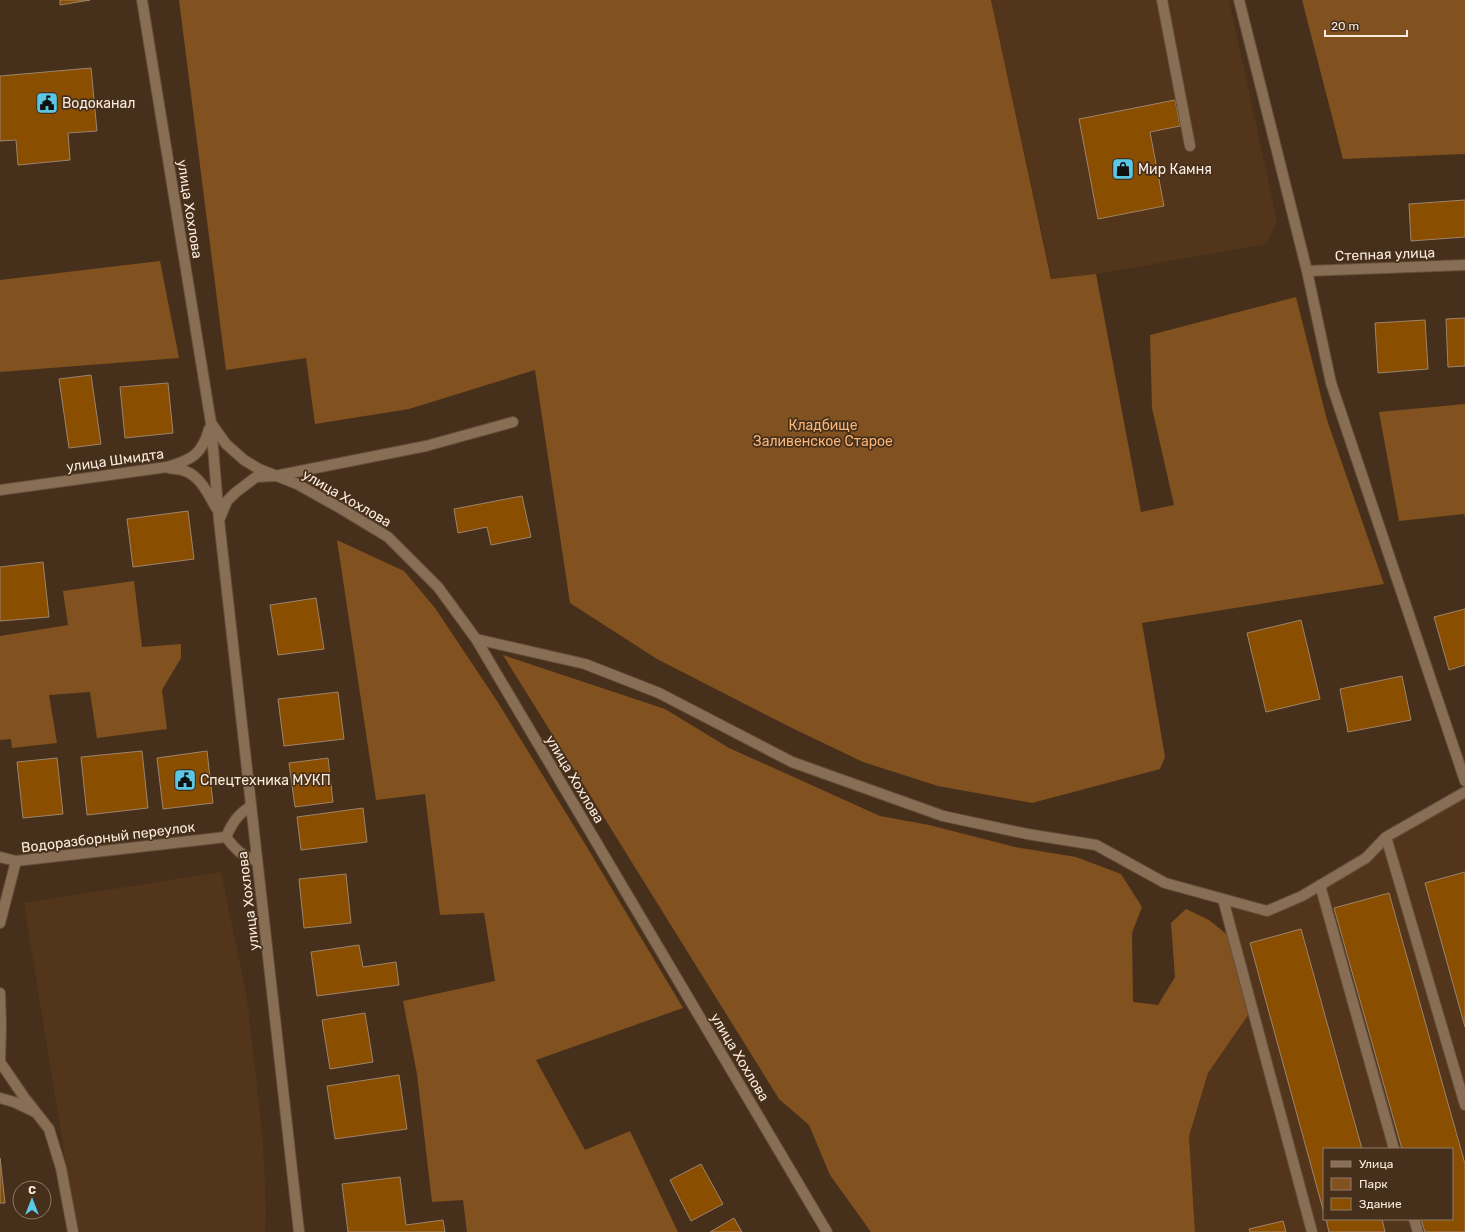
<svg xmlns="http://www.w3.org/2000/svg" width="1465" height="1232" viewBox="0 0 1465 1232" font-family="Rubik,sans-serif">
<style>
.built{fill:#52351a;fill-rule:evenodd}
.green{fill:#815120}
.building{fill:#894e00;stroke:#9e836b}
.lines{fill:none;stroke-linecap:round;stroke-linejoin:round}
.minor-casing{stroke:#644e3a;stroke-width:12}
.minor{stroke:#896e56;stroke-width:10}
.labels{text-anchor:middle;stroke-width:3.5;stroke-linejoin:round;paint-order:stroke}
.poi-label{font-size:14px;fill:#faebde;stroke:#47301b;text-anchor:start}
.street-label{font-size:14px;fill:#faebde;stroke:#47301b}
.park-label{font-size:14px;fill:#fab677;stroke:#47301b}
</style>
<rect width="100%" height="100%" fill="#47301b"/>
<path class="built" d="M991 0H1229L1277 221 1267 244 1096 274 1052 279Z
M1465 792V1232H1195L1189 1136 1208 1073 1253 1008 1223 899 1267 911 1366 858 1386 837ZM1324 1149H1452V1219H1324Z
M221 872 247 998 263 1141 266 1211 265 1232H77L24 903Z"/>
<path class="green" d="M179 0H991L1051 279 1096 274 1141 512 1174 505 1152 408 1150 335 1296 297 1327 420 1384 584 1142 623 1165 757 1160 769 1032 803 938 786 863 762 792 728 657 659 570 603 535 370 409 409 315 424 306 358 226 370Z
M1302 0H1465V154L1343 159Z
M160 261 179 358 0 372V280Z
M1465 404V517L1464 514 1399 521 1379 412Z
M337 540 404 571 435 608 497 701 582 839 683 1008 536 1060 585 1150 630 1131 678 1232H467L463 1200 432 1202 417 1074 403 1001 495 981 484 913 440 915 425 794 376 800Z
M134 581 142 647 181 644V658L162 690 167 729 97 738 90 692 49 695 57 743 12 748 11 739 0 740V636L68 625 63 591Z
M503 655 665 709 729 748 880 816 929 825 1015 847 1076 857 1121 874 1142 907 1132 933 1133 1002 1158 1005 1175 977 1171 923 1186 909 1209 920 1235 941 1253 1008 1208 1073 1189 1136 1195 1232H871L830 1175 809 1125 779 1099Z"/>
<path class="building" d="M60 0H90L60 5Z
M91 68 97 131 68 133 70 160 18 165 16 140 0 141V76Z
M1175 100 1180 126 1150 132 1164 206 1098 219 1079 119Z
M1465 200V237L1411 241 1409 204Z
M1465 318V366L1448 367 1446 319Z
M1425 320 1428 369 1378 373 1375 323Z
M91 375 101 444 69 448 59 379Z
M168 383 173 433 125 438 120 387Z
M522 496 531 537 491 545 487 527 458 533 454 509Z
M188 511 194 559 133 567 127 519Z
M43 562 49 617 0 621V567Z
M316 598 324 649 278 655 270 605Z
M1465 609V665L1449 670 1434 617Z
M1301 620 1320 699 1266 712 1247 633Z
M1402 676 1411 720 1348 732 1340 689Z
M338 692 344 739 284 746 278 699Z
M142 751 148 808 87 815 81 757Z
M207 751 213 803 163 809 157 758Z
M57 758 63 814 23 818 17 762Z
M328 758 333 802 295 807 289 763Z
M363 808 367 842 301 850 297 817Z
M1465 872V1027L1425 883Z
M346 874 351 923 304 928 299 879Z
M1389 893 1465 1164V1232H1425L1421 1219H1452V1149H1402L1334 908Z
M1301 929 1362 1149H1324V1213L1250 943Z
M359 945 363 967 396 962 399 985 317 996 311 952Z
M365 1013 373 1062 330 1069 322 1020Z
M399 1075 407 1129 335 1139 327 1086Z
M0 1158 5 1203H0Z
M701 1164 723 1204 691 1221 670 1180Z
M400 1177 406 1225 443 1220 445 1232H348L342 1184Z
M734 1218 742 1232H710Z
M1326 1219H1382L1385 1232H1329Z
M1283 1221 1286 1232H1250L1249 1229Z"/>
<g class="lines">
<g class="minor-casing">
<path id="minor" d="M142 0 211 423 219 520 299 1232
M1162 0 1190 146
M1239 0 1307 271 1331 383 1465 781
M1307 271 1465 265
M211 423 226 444 244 460 259 469 297 484 340 508 388 537 438 587 476 639 827 1232
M169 468C174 469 180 469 185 471 200 476 209 495 216 508
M0 490 167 467C191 460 202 455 209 429
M220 518 227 501 235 493 256 477 275 476 426 446 513 422
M476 639 585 664 659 693 792 762 943 816 1027 834 1096 845 1165 883 1267 911 1302 896 1366 858 1386 837 1465 792
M226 837C235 849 243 857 257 861
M1386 837 1465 1105
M0 857 16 861
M1320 885 1394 1149
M1223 899 1312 1232
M0 923 16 861 226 837C232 823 238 814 251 806
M0 993 1 1025 0 1062 24 1097 49 1129 61 1168 73 1232
M0 1098 14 1102 35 1112
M1414 1219 1418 1232"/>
</g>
<use href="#minor" class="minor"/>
</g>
<defs>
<g id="civic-square" transform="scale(1.15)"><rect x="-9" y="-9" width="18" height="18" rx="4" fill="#5ac8e5" stroke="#47301b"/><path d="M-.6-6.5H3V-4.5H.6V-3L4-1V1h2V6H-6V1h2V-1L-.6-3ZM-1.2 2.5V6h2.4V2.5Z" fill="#111"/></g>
<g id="shop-square" transform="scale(1.15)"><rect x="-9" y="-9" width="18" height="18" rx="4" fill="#5ac8e5" stroke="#47301b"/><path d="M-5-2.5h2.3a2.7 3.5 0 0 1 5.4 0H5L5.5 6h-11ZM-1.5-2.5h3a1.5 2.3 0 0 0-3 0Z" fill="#111"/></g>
</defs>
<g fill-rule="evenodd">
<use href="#civic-square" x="47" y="103"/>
<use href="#shop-square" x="1123" y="169"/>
<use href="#civic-square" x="185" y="780"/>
</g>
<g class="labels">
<g class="poi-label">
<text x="62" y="108">Водоканал</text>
<text x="1138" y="174">Мир Камня</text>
<text x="200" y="785">Спецтехника МУКП</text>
</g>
<g class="street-label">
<text transform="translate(190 209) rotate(81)" y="5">улица Хохлова</text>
<text transform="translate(1385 254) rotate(-2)" y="5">Степная улица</text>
<text transform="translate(115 460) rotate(-8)" y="5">улица Шмидта</text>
<text transform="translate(347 498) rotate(30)" y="5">улица Хохлова</text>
<text transform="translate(575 779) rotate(59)" y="5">улица Хохлова</text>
<text transform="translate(108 837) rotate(-7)" y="5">Водоразборный переулок</text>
<text transform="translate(248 901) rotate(-97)" y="5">улица Хохлова</text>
<text transform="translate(740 1057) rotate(59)" y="5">улица Хохлова</text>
</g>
<g class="park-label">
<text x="823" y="430">Кладбище<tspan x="823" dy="16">Заливенское Старое</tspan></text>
</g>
</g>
<rect x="1323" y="1148" width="130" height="72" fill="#47301b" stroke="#8f7b69"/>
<rect x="1331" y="1161" width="20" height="6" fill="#896e56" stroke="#8f7b69"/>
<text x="1359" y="1168" font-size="12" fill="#faebde">Улица</text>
<rect x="1331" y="1178" width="20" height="12" fill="#815120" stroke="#8f7b69"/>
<text x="1359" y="1188" font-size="12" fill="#faebde">Парк</text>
<rect x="1331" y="1198" width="20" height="12" fill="#894e00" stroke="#8f7b69"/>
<text x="1359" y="1208" font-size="12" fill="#faebde">Здание</text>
<g transform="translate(32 1200)"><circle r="19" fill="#47301b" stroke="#8f7b69"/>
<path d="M0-3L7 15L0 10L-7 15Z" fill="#5ac8e5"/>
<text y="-6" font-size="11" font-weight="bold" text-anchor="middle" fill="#faebde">С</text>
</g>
<path d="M1325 30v6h82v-6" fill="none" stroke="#faebde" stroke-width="2"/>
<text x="1331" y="30" font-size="12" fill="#faebde" stroke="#47301b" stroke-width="3" paint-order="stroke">20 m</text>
</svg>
